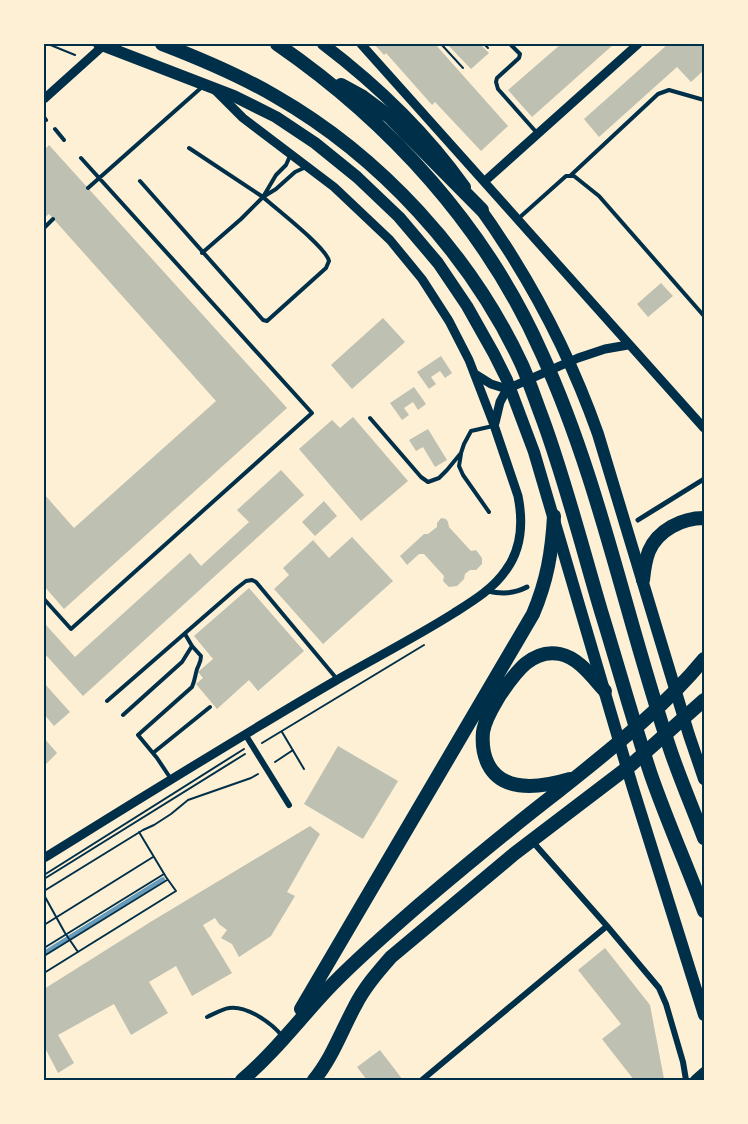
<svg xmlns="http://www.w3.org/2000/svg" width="748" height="1124" viewBox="0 0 748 1124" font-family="'Noto Sans',sans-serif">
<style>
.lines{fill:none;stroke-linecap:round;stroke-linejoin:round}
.stream{stroke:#669bbc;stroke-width:4}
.building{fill:#bec0b2}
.path{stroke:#003049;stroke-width:2}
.service{stroke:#003049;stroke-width:4}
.pedestrian{stroke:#003049;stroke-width:5}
.minor{stroke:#003049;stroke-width:6}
.tertiary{stroke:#003049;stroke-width:9}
.secondary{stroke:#003049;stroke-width:10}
.primary{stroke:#003049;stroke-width:12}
.trunk{stroke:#003049;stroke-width:14}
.motorway{stroke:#003049;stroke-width:14}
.neatline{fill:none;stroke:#003049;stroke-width:2}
</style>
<rect width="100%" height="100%" fill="#fdf0d5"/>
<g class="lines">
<path class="stream" d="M44 953 163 879"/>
</g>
<path class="building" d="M374 44H435L508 126 481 151 435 102 432 105 386 53 384 55Z
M447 44H480L489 53 471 69Z
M561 44H614L532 117 508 90Z
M668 44H704V70L691 82 677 67 599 137 584 119Z
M49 145 287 408 64 609 44 586V494L74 528 216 401 49 214 44 218V150Z
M661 283 673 296 648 317 637 304Z
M383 318 405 342 352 389 331 365Z
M441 356 452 373 445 378 440 371 431 377 436 384 429 389 417 372Z
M414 387 426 404 418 410 413 402 404 408 409 415 402 420 390 403Z
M353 417 408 481 361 521 299 449 332 420 340 428Z
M428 429 447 460 435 467 423 447 416 451 409 440Z
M281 470 304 495 83 696 44 653V627L46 625 75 657 190 553 201 566 249 522 237 510Z
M324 501 337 516 315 536 302 522Z
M441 518 446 519 448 522 449 527 471 551 476 550 482 558V564L476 570H470L465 574 464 579 457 586 449 587 443 581 444 576 424 554H419L407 565 400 556 424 534H428L437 527V523Z
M352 537 393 581 323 644 274 589 289 575 283 568 313 540 329 558Z
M249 588 304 651 258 691 249 680 217 709 196 684 203 678 198 672 213 659 194 636Z
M44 683 70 712 54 726 44 714Z
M44 738 57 753 44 766Z
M338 746 398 781 363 839 304 804Z
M310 826 320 834 287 892 295 896 271 936 239 957 232 944 221 938 227 930 219 924 215 918 203 925 232 973 192 996 176 966 149 982 168 1013 131 1035 114 1004 58 1035 74 1063 58 1073 44 1046V989L152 921Z
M605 948 650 1005 664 1079 663 1080H634L602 1039 621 1024 578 970Z
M380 1050 403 1080H367L357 1067Z"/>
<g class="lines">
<path class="path" d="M48 44 75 55
M441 44 463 68
M484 44 488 48
M282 732 304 769
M262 743 424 645
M275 762 293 750
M44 875 244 749
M44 879 245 754
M44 891 143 830 154 825 171 814 188 800 251 778 258 774
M44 895 65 933 78 952
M44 925 153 857
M44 948 164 874
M44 956 167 880
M44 973 176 891 166 877 139 832"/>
<path class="service" d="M510 44 520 54 519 58 497 78 496 82 498 89 537 133
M44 117 46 120
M55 129 64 140
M189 148 263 197 241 219 202 253
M570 176 658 94 669 90 704 100
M140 181 263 320 267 321 326 268 329 261C326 247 276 209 263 197
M88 188 202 87
M263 197 276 189 295 172 306 167
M263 197 276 175 286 165 290 156
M519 218 566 176H574L599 196 704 316
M44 228 53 219
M370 418 421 477 428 482 439 478 447 470 461 453 464 444 471 431 493 426
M461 454 459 466 463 475 489 512
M44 599 71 629 312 413 81 158
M107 701 237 588 246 581 252 580 256 582 337 679
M123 715 182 662 192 646
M153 753 210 707
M171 779 157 758 138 735 192 687C195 680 195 676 197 669 199 664 201 662 201 656L192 646 185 634
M207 1017C214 1014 222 1009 229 1008 246 1005 272 1023 282 1036"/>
<path class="pedestrian" d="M638 520 704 479
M487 591C502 594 513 594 527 587"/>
<path class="minor" d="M245 734 289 805
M532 841 607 926 659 988 666 1004 683 1062 686 1080
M422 1080 607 926"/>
<path class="tertiary" d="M361 44C476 171 589 301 704 428
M44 99 104 45
M485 181 638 44
M475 374 491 384 507 389
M495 423 500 402 507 389 578 358 605 349 628 345
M44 858C141 798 237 738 335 681 375 658 416 637 454 613 473 601 493 589 506 570 522 548 523 521 518 496L494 425 469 360 449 321 422 279 390 240 334 187 243 118 216 91"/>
<path class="secondary" d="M695 1080 704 1072"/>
<path class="primary" d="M99 44 234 96 276 117 315 143 357 177 399 217 438 263 467 306 494 354 507 380 534 452 632 785 704 1015
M323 44C377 85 426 132 465 187
M477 204C529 276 568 349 598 434L689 735 704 779"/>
<path class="trunk" d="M643 580C644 570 645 561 649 551 658 530 682 518 704 518
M570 779C543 787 503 794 488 764 483 754 482 743 483 732 485 719 493 707 500 695 514 675 531 648 560 654 579 658 592 677 605 691
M301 1009 533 614C547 581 552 552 554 516
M242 1080C273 1054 298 1021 326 991 355 960 387 933 419 905 465 866 512 827 560 790 610 750 664 708 704 659
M314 1080C332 1058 341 1032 355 1006 364 988 377 973 391 957L514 854 631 765 704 700"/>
<path class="motorway" d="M162 44C201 59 239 75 275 96 380 156 471 255 522 365 530 383 536 402 543 420 566 483 582 547 601 611 618 666 633 721 651 775 667 821 687 866 704 911
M277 44C390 122 486 227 542 354 600 481 626 620 671 752 681 781 693 809 704 838
M341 85 363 97 390 117 482 210"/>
</g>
<rect width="748" height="1124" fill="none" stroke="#fdf0d5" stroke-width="90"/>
<rect x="45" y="45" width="658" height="1034" class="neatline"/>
</svg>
